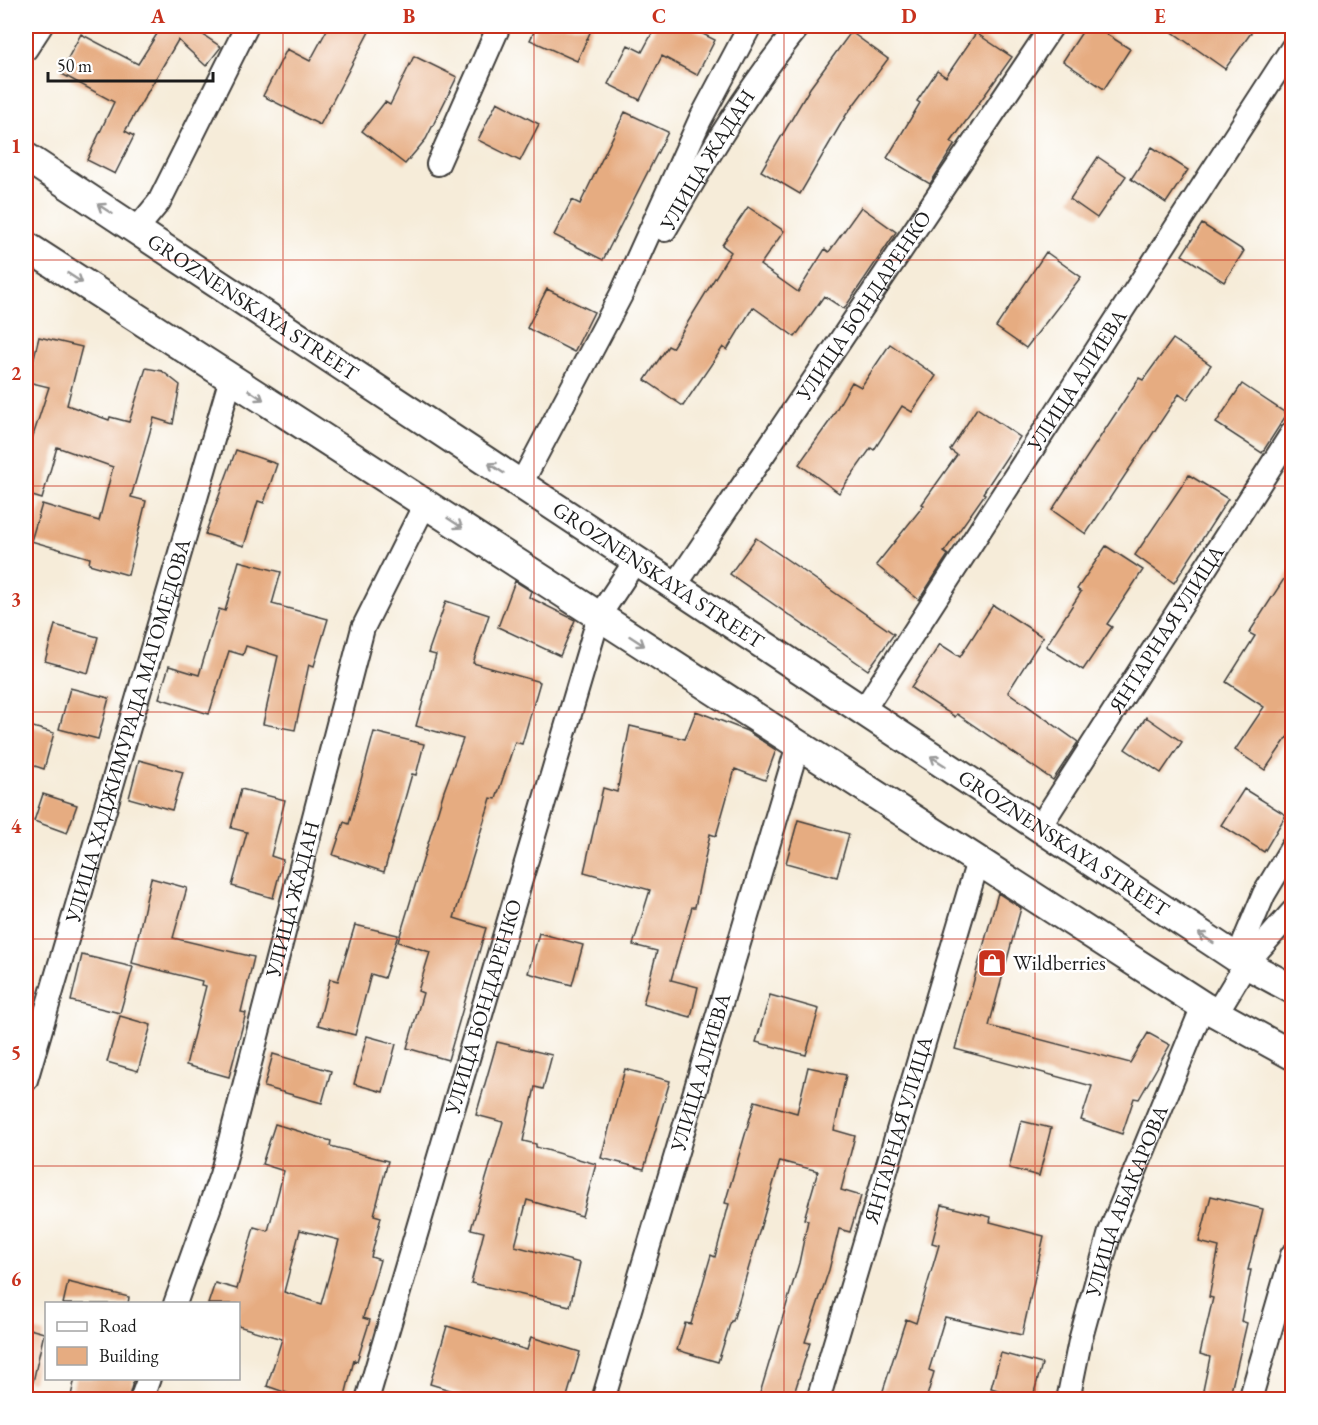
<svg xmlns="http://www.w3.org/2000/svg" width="1318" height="1425" viewBox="0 0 1318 1425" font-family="'EB Garamond',serif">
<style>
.building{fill:#e6ac81;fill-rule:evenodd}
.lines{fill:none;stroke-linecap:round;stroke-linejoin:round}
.minor-casing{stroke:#3d3b38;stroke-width:26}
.tertiary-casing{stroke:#3d3b38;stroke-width:32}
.minor{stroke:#fff;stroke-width:22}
.tertiary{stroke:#fff;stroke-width:28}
.oneway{stroke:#999}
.grid{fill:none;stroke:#c8321e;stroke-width:1.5;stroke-opacity:0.55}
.labels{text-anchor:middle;stroke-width:5;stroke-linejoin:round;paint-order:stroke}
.street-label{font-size:21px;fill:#1c1c1c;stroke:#fff}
.poi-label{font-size:21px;fill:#1c1c1c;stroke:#fff;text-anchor:start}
.neatline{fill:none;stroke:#c8321e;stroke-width:2}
.grid-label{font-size:20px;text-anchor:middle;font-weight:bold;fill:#c8321e}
</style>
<rect width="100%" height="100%" fill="#fff"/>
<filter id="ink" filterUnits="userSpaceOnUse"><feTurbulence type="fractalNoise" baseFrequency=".0167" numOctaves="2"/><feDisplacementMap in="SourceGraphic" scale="12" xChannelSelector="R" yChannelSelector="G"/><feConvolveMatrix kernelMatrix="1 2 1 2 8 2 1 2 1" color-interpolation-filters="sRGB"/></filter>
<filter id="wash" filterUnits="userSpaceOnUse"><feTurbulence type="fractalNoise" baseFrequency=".008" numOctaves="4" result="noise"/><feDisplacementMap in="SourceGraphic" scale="24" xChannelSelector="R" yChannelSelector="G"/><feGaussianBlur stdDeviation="1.35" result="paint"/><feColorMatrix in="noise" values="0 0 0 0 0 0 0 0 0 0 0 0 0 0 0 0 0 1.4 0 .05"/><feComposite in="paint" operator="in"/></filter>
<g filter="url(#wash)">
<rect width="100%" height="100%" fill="#f6ecd9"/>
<g id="blocks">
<path class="building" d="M162 26H190L221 47 206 66 178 40 125 131 134 136 115 174 87 160 114 102 60 73 81 34 138 64Z
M329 26H372L320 125 263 96 287 49 310 61Z
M537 26H593L577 61 530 40Z
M656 26H687L715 40 697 75 662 56 640 100 608 84 628 45 642 52Z
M1086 26H1094L1130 49 1104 89 1063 61Z
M1164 26H1256L1225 69Z
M851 32 888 59 846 115 800 194 761 171 810 88Z
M976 33 1012 57 951 142 955 144 930 184 887 158 920 103 917 101 937 71 946 77Z
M414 56 457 77 426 139 405 164 362 131 385 102 390 105Z
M497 102 539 124 520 161 478 140Z
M625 112 668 132 603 260 554 235 572 200 580 204Z
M1152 147 1188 170 1166 203 1131 179Z
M1098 157 1126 176 1097 218 1070 199Z
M748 207 784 231 760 265 798 292 825 249 829 252 861 207 896 232 844 309 824 296 795 337 753 307 727 350 723 347 683 406 645 380 668 346 672 348 731 252 722 245Z
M1202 224 1244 251 1224 282 1182 255Z
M1046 252 1081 277 1026 348 996 327Z
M547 289 594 312 574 352 527 328Z
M39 337 82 347 67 405 109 420 110 417 129 422 146 368 162 371 180 385 173 424 154 418 131 497 146 501 128 575 89 564 90 558 31 541 42 504 99 521 113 467 57 447 42 499 26 494V457L49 387 28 382Z
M1173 339 1211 365 1187 400 1179 394 1086 534 1052 510 1139 378 1143 380Z
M890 344 936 376 912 412 902 406 874 450 871 448 839 493 799 464 829 422 852 382 861 387Z
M1242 384 1287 414 1262 453 1216 423Z
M977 408 1020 437 983 493 985 494 944 552 948 555 919 600 876 565 924 505 922 504 957 455 950 450Z
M236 450 277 464 264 503 258 501 244 546 205 534Z
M1189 475 1228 499 1174 583 1135 555Z
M756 538 894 634 868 670 730 574Z
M1106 546 1143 570 1107 624 1112 627 1083 670 1046 646 1081 592 1077 589Z
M239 561 281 572 272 604 328 619 314 666 309 664 295 730 263 724 278 656 246 646 243 655 229 651 209 714 159 698 169 666 199 675 219 609 225 611Z
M1293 565V729L1265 770 1235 750 1264 707 1226 682 1255 636 1249 633Z
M515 581 531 591 529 597 575 620 560 656 498 627Z
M446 601 489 615 473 663 540 682 522 744 515 742 496 799 491 798 454 918 486 928 448 1060 407 1048 423 993 418 991 430 952 398 942 444 791 463 739 416 726 436 655 428 653Z
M993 605 1043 637 1008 692 1078 742 1053 780 957 714 955 717 911 688 940 644 960 657Z
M55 625 98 637 88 673 45 661Z
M70 688 109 698 98 739 59 729Z
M696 711 747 731 776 750 765 780 735 769 716 836 710 834 695 907H692L671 980 698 987 691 1017 643 1004 657 951 633 945 650 890 584 872 603 788 617 792 630 726 685 739Z
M1146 717 1182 742 1161 773 1125 749Z
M26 725 54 733 44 769 26 763Z
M374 732 424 744 416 775 412 774 384 872 333 855 344 822 349 824Z
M139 760 183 772 172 810 129 798Z
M241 789 285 800 271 856 283 860 273 898 232 886 247 832 231 828Z
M1244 789 1286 815 1264 852 1221 825Z
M43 794 77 805 67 833 34 821Z
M798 820 849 834 837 877 786 863Z
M151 878 187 888 173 938 254 957 241 1012 246 1013 229 1077 186 1065 206 986 201 985 202 981 132 963Z
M998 893 1021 908 989 1026 1130 1063 1148 1033 1170 1045 1139 1099 1134 1098 1122 1134 1081 1120 1092 1086 955 1049Z
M355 925 398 935 384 978 371 974 355 1035 318 1025 330 979 338 981Z
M539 933 583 945 572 985 528 973Z
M82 955 133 967 120 1013 71 1001Z
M770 995 819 1009 806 1055 756 1042Z
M120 1016 151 1025 138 1071 107 1062Z
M367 1036 396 1044 383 1092 354 1084Z
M497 1042 552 1055 543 1089 535 1087 523 1141 536 1144V1147L596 1164 582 1216 527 1200 515 1246 580 1263 570 1306 471 1283 484 1232 471 1229 503 1122 476 1115Z
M273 1054 331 1071 322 1103 264 1087Z
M808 1067 846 1075 834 1130 855 1136 841 1190 861 1196 850 1232 839 1229 829 1270 805 1342 810 1343 792 1400H758L799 1263 808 1220 804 1219 818 1171 780 1161 733 1321H731L718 1362 677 1350 685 1323 691 1324 711 1255 715 1257 729 1204 725 1203 755 1101 797 1113Z
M625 1069 670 1081 644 1169 601 1158Z
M1021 1121 1051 1128 1039 1176 1009 1168Z
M275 1124 331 1141 330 1146 388 1161 374 1215 381 1217 371 1257 380 1260 363 1318 370 1320 357 1361 354 1360 344 1400H307L267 1386 282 1339 238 1326V1304H208L215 1283 237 1289 254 1227 268 1231 284 1171 262 1164ZM300 1230 339 1240 321 1304 284 1292Z
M1211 1196 1263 1209 1248 1270H1251L1241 1321 1247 1323 1229 1400H1201L1210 1357 1200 1354 1213 1298 1209 1297 1219 1247 1199 1242Z
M942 1205 991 1217 990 1222 1044 1236 1022 1335 945 1317 929 1370 934 1372 926 1400H880L906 1319 916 1323 939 1245 932 1243Z
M68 1282 129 1297 128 1304H63Z
M447 1326 527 1350 531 1337 580 1352 566 1400H483L430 1384Z
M26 1328 44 1333 33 1382 26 1381Z
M1001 1353 1042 1364 1032 1400 991 1388Z
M75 1378H134L128 1400H70Z"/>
</g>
</g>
<g filter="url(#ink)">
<use href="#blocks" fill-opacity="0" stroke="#3d3b38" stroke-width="1.5"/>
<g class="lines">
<g class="minor-casing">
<g id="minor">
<path d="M26 49 41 26"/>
<path d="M438 164 499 26"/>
<path d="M136 230 159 202 247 26"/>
<path id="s1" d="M665 230C706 159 747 89 799 26"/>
<path d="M521 484 621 295 700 120 750 26"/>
<path id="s2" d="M675 586 1052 26"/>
<path id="s3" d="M863 711 1292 48"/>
<path id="s4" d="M1039 828 1292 433"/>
<path d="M1246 964 1243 944 1264 894 1292 847"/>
<path d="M1217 1012 1246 964 1292 912"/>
<path id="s5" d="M26 1080 231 378"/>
<path id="s6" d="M175 1304 221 1175 363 628 425 504"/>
<path d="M141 1400 149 1378"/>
<path id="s7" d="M367 1400 599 616 636 560"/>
<path id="s8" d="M603 1400 798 745"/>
<path id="s9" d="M818 1400 978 861"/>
<path id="s10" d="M1068 1400 1080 1341 1110 1232 1203 1006"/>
<path d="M1250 1400 1292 1255"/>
</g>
</g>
<g class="tertiary-casing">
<g id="tertiary">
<path id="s11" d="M26 157 1246 964 1292 989"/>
<path d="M26 246 1203 1006 1292 1055"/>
</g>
</g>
<use href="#minor" class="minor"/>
<use href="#tertiary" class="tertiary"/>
</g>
<defs><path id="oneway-shaft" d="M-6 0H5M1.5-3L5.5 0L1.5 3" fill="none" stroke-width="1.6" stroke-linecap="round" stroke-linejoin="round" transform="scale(1.5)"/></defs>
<g class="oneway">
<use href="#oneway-shaft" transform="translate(105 209) rotate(-147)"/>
<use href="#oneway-shaft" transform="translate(75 278) rotate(33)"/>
<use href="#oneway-shaft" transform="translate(256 395) rotate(33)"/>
<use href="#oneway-shaft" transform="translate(496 468) rotate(-147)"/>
<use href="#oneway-shaft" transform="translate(455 523) rotate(33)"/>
<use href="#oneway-shaft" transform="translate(637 641) rotate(33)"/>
<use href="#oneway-shaft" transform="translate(938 761) rotate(-147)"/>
<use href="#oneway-shaft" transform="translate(1206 938) rotate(-147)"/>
</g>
</g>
<path class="grid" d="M283 26V1400M534 26V1400M784 26V1400M1035 26V1400M26 260H1292M26 486H1292M26 712H1292M26 939H1292M26 1166H1292"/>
<defs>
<g id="shop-square" transform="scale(1.5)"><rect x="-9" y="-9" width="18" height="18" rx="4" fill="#c8321e" stroke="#fff"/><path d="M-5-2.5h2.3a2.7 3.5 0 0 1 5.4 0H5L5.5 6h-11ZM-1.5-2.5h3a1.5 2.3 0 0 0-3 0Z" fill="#fff"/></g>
</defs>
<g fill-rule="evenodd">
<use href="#shop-square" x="992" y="963"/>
</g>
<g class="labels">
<g class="street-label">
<text dy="7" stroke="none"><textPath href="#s1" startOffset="82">УЛИЦА ЖАДАН</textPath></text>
<text dy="7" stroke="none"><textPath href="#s2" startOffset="338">УЛИЦА БОНДАРЕНКО</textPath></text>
<text dy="7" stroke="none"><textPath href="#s11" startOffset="272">GROZNENSKAYA STREET</textPath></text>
<text dy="7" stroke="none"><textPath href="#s3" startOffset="394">УЛИЦА АЛИЕВА</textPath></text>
<text dy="7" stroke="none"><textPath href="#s11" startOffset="758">GROZNENSKAYA STREET</textPath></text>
<text dy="7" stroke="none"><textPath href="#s4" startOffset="236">ЯНТАРНАЯ УЛИЦА</textPath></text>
<text dy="7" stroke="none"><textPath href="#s5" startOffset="364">УЛИЦА ХАДЖИМУРАДА МАГОМЕДОВА</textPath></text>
<text dy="7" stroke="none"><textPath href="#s11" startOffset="1244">GROZNENSKAYA STREET</textPath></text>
<text dy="7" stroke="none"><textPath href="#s6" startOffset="422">УЛИЦА ЖАДАН</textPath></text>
<text dy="7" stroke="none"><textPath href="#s7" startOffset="410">УЛИЦА БОНДАРЕНКО</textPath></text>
<text dy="7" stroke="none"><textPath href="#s8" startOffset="342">УЛИЦА АЛИЕВА</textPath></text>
<text dy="7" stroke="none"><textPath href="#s9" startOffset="282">ЯНТАРНАЯ УЛИЦА</textPath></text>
<text dy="7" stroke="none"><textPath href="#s10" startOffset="208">УЛИЦА АБАКАРОВА</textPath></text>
</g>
<g class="poi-label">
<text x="1013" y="970">Wildberries</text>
</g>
</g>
<rect width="1318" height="1425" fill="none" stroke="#fff" stroke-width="66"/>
<rect x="45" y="1302" width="195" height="78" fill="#ffffff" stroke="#a4a4a4" stroke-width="1.5"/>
<rect x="57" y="1322" width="30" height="9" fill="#ffffff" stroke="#a4a4a4" stroke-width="1.5"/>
<text x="99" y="1332" font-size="18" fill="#1c1c1c">Road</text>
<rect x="57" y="1347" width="30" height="18" fill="#e6ac81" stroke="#a4a4a4" stroke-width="1.5"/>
<text x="99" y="1362" font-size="18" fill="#1c1c1c">Building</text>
<path d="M48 72v9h165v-9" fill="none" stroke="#1c1c1c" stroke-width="3"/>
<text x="57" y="72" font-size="18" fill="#1c1c1c" stroke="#ffffff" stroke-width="4.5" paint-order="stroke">50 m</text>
<rect x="33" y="33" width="1252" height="1359" class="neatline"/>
<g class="grid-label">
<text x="158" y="23">A</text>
<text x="409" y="23">B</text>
<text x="659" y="23">C</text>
<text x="909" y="23">D</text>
<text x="1160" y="23">E</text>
<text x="16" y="153">1</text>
<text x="16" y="380">2</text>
<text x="16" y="606">3</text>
<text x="16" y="833">4</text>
<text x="16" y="1059">5</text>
<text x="16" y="1286">6</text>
</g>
</svg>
